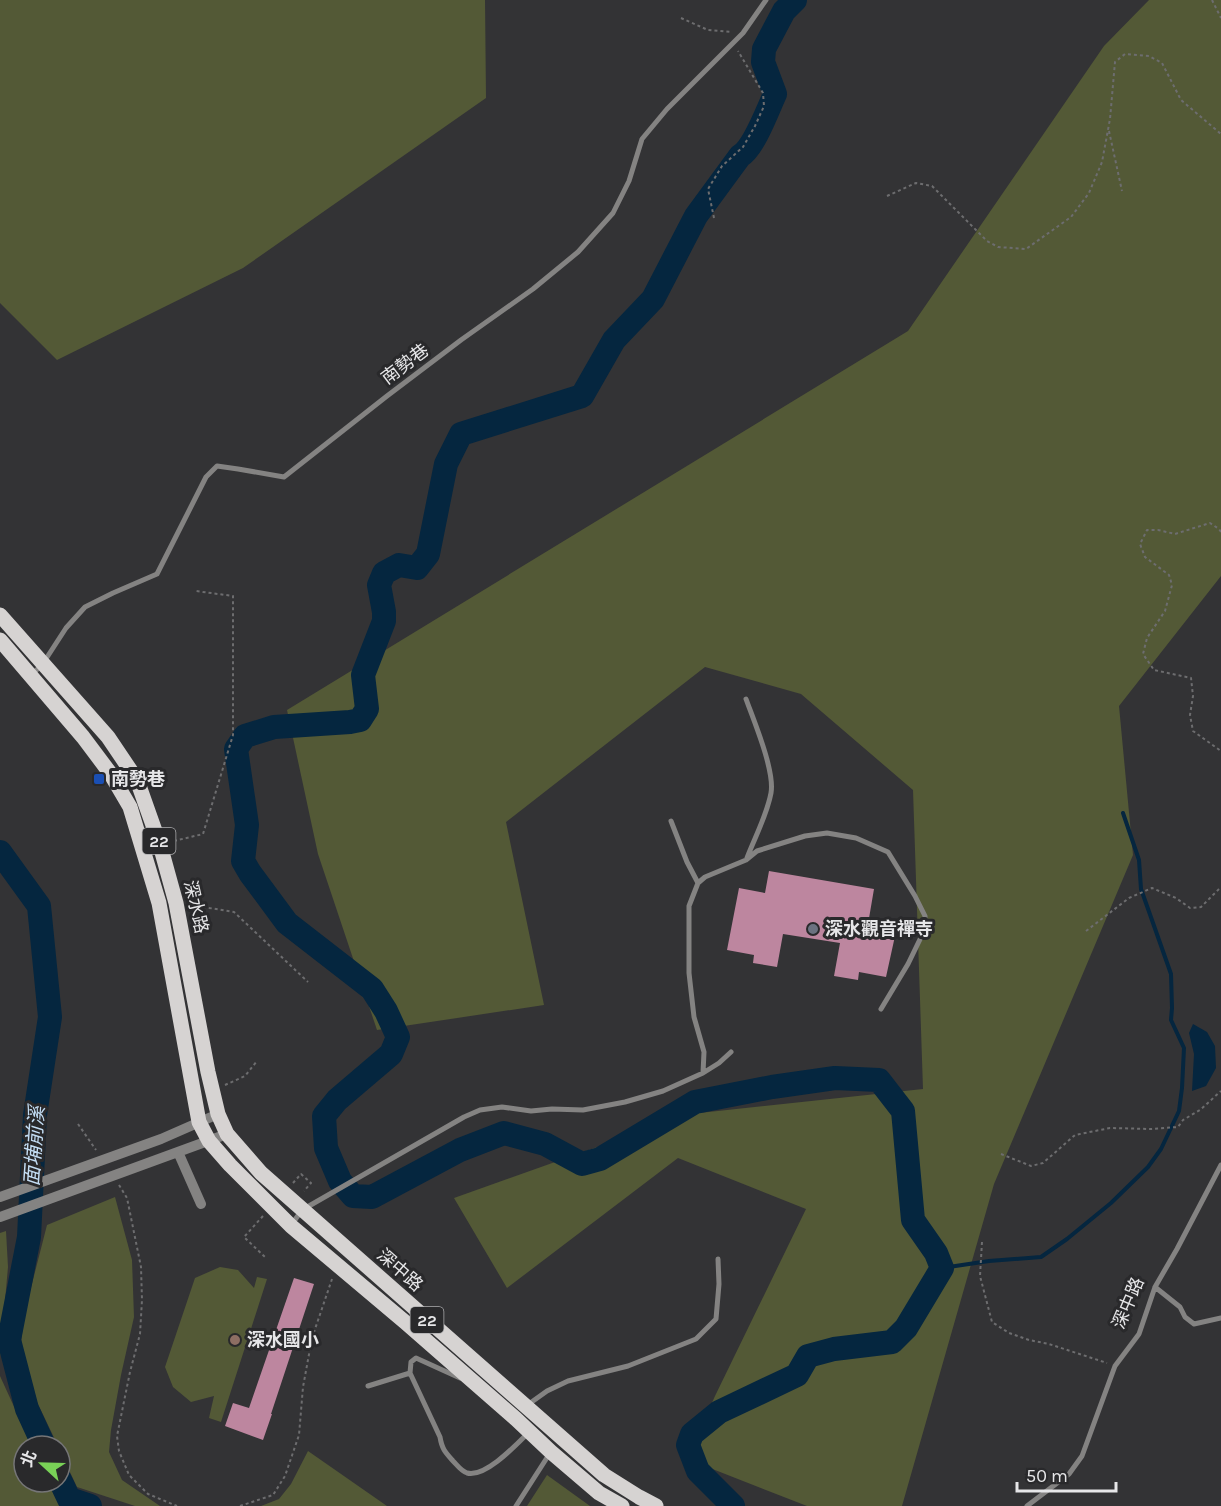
<svg xmlns="http://www.w3.org/2000/svg" width="1221" height="1506" viewBox="0 0 1221 1506" font-family="Karla,'Noto Sans TC',sans-serif">
<style>
.green{fill:#535936}
.water{fill:#05263f}
.lines{fill:none;stroke-linecap:round;stroke-linejoin:round}
.stream{stroke:#05263f;stroke-width:4}
.river{stroke:#05263f;stroke-width:24}
.building{fill:#bd869f}
.path{stroke:#6d6d6f;stroke-width:2;stroke-dasharray:3 3;stroke-linecap:butt}
.lane{stroke:#848382;stroke-width:5}
.street{stroke:#848382;stroke-width:10}
.primary{stroke:#d6d3d2;stroke-width:15}
.transit-dot{fill:#1a4fb4;stroke:#29292b;stroke-width:2}
.worship-dot{fill:#6b7280;stroke:#29292b;stroke-width:2}
.education-dot{fill:#8d6e63;stroke:#29292b;stroke-width:2}
.labels{text-anchor:middle;stroke-width:6;stroke-linejoin:round;paint-order:stroke}
.shield{fill:#29292b;stroke:#adadaf;stroke-width:1.5}
.shield-label{font-size:16px;font-weight:bold;fill:#e6e6e8}
.street-label{font-size:18px;fill:#e6e6e8;stroke:#29292b}
.poi-label{font-size:18px;font-weight:bold;fill:#e6e6e8;stroke:#29292b;text-anchor:start}
.water-label{font-size:20px;font-style:italic;fill:#c4def5;stroke:#29292b}
</style>
<rect width="100%" height="100%" fill="#333335"/>
<path class="green" d="M0 0H485L486 98 243 268 57 360 0 303Z
M1149 0H1221V576L1119 706 1133 855 994 1184 902 1506H807L687 1459 715 1396 806 1209 678 1158 507 1288 454 1198 690 1114 923 1089 913 790 801 694 705 667 506 822 544 1005 377 1030 318 854 287 710 908 331 1104 46Z
M115 1197 132 1260 134 1317 121 1375 111 1430 109 1452 122 1480 160 1506H135L77 1487 60 1451V1446H58L37 1402 21 1343 24 1315 47 1225Z
M6 1231 8 1267 0 1357V1233Z
M220 1267 238 1270 254 1288 257 1277 267 1279 221 1422 209 1418 214 1396 191 1402 173 1387 165 1367 195 1278Z
M0 1376 32 1446H24V1482H50L61 1502 72 1506H0Z
M308 1451 387 1506H261L279 1499 291 1484Z
M547 1475 590 1506H527Z"/>
<path class="water" d="M1193 1024 1207 1032 1215 1046 1216 1068 1206 1086 1192 1091 1194 1054 1189 1033Z"/>
<g class="lines">
<path class="stream" d="M942 1268 989 1261 1041 1257 1067 1239 1111 1203 1148 1167 1161 1149 1179 1111 1182 1088 1184 1048 1171 1020 1172 1008 1171 974 1141 889 1139 860 1123 813"/>
<path class="river" d="M0 852 39 906 50 1017 35 1115 29 1237 9 1340 27 1409 44 1446
M60 1480 69 1499 90 1506
M733 1506 698 1471 688 1445 692 1434 719 1412 797 1375 808 1356 834 1349 892 1342 906 1328 942 1268 936 1253 913 1220 903 1111 879 1080 835 1078 772 1087 695 1102 600 1159 582 1164 545 1144 504 1133 460 1150 372 1197 353 1196 340 1181 326 1148 324 1116 337 1100 391 1054 398 1037 386 1011 372 989 287 923 250 873 243 861 247 825 236 749 245 736 274 727 350 722 360 720 367 709 363 675 384 621V612L379 585 384 573 399 565 417 568 428 554 446 464 461 434 582 396 614 340 653 299 696 216 740 156C754 148 768 109 775 94L763 62 764 49 784 11 795 0"/>
</g>
<path class="building" d="M769 871 874 889 867 930 895 936 886 977 859 972 858 980 834 976 840 943 783 934 777 967 753 963 754 955 727 950 739 888 765 893Z
M294 1278 314 1284 271 1414H272L263 1440 225 1426 233 1403 249 1408Z"/>
<g class="lines">
<path class="path" d="M1212 0 1221 18
M681 18 708 30 731 32
M1109 131 1122 191
M887 196 916 183 932 186 987 241 998 247 1026 249 1071 217 1089 193 1102 162 1110 119 1115 62 1125 54 1149 56 1162 63 1181 100 1221 134
M714 218 708 189 722 166 743 147 755 126 764 106 763 93 738 51
M1221 532 1219 529 1210 523 1175 534 1158 530H1147L1140 544 1145 557 1169 575 1172 585 1165 611 1147 638 1143 654 1154 670 1191 678 1193 696 1190 715 1193 731 1221 751
M174 841 203 834 233 735V596L196 591
M191 905 234 912 308 982
M1086 931 1129 898 1152 888 1176 898 1190 908 1201 907 1221 887
M225 1085 245 1076 257 1061
M78 1124 96 1150
M1001 1154 1031 1166 1043 1163 1075 1135 1110 1128 1151 1129 1178 1127 1183 1120 1200 1110 1221 1091
M293 1183 301 1174 311 1183 304 1191
M119 1185 127 1198 141 1267 142 1300 140 1334 130 1372 117 1436 119 1451 129 1475 148 1494 177 1506
M263 1216 244 1237 266 1258
M982 1242 980 1276 992 1322 1009 1333 1029 1340 1049 1344 1107 1363
M240 1506 273 1495 285 1476 299 1435 303 1387 312 1338 332 1279"/>
<path class="lane" d="M31 675 42 665 66 628 85 607 113 593 157 574 206 477 217 466 238 469 284 477 387 396 461 340 533 289 578 252 613 213 629 181 642 139 667 109 743 33 766 0
M746 699C754 721 775 771 771 793 767 815 755 837 747 858
M671 821 687 862 698 883
M703 1073 704 1052 694 1017 689 973V906L698 883 705 877 746 860 757 851 805 836 827 833 856 838 888 852 915 896 925 916V929L908 964 881 1009
M292 1224 302 1210 464 1117 480 1110 502 1107 531 1111 552 1109 583 1110 625 1102 663 1091 703 1073 719 1063 731 1052
M1155 1287 1180 1307 1185 1317 1194 1324 1221 1318
M460 1378 416 1358 411 1362 410 1373 440 1437C442 1449 445 1452 453 1461 457 1465 461 1471 467 1473 485 1478 516 1445 528 1433
M368 1386 410 1373
M526 1406 547 1391 568 1381 628 1366 696 1339 716 1319 719 1284 718 1259
M516 1506 550 1453
M1027 1506 1069 1474 1082 1456 1115 1366 1139 1334 1155 1287 1177 1249 1221 1165"/>
<path class="street" d="M178 1152 201 1204
M0 1197 161 1139 218 1114
M0 1217 227 1134"/>
<path class="primary" d="M0 615 108 737 137 780 160 845 176 903 208 1072 218 1114 227 1134 261 1173 604 1475 639 1497 656 1506
M0 640 83 737 110 773 130 807 159 903 199 1122 209 1141 230 1165 291 1226 405 1322 516 1419 551 1452 599 1493 622 1506"/>
</g>
<rect class="transit-dot" x="93" y="773" width="12" height="12" rx="3"/>
<circle class="worship-dot" cx="813" cy="929" r="6"/>
<circle class="education-dot" cx="235" cy="1340" r="6"/>
<g class="labels">
<g class="shield">
<rect x="142.5" y="828" width="33" height="26" rx="4.5"/>
<rect x="410.5" y="1307" width="33" height="26" rx="4.5"/>
</g>
<g class="shield-label">
<text x="159" y="847">22</text>
<text x="427" y="1326">22</text>
</g>
<g class="street-label">
<text transform="translate(405 364) rotate(-37)" y="6">南勢巷</text>
<text transform="translate(196 907) rotate(77)" y="6">深水路</text>
<text transform="translate(400 1270) rotate(41)" y="6">深中路</text>
<text transform="translate(1128 1303) rotate(-67)" y="6">深中路</text>
</g>
<g class="poi-label">
<text x="111" y="785">南勢巷</text>
<text x="825" y="935">深水觀音禪寺</text>
<text x="247" y="1346">深水國小</text>
</g>
<g class="water-label">
<text transform="translate(34 1146) rotate(-86)" y="7">面埔前溪</text>
</g>
</g>
<g transform="translate(42 1464) rotate(292)"><circle r="28" fill="#29292b" stroke="#757577" stroke-width="1.5"/>
<path d="M0-4.5L10 22L0 15L-10 22Z" fill="#79d157"/>
<text y="-9" font-size="16" font-weight="bold" text-anchor="middle" fill="#e6e6e8">北</text>
</g>
<path d="M1017 1482v9h99v-9" fill="none" stroke="#e6e6e8" stroke-width="3"/>
<text x="1026" y="1482" font-size="18" fill="#e6e6e8" stroke="#29292b" stroke-width="4.5" paint-order="stroke">50 m</text>
</svg>
